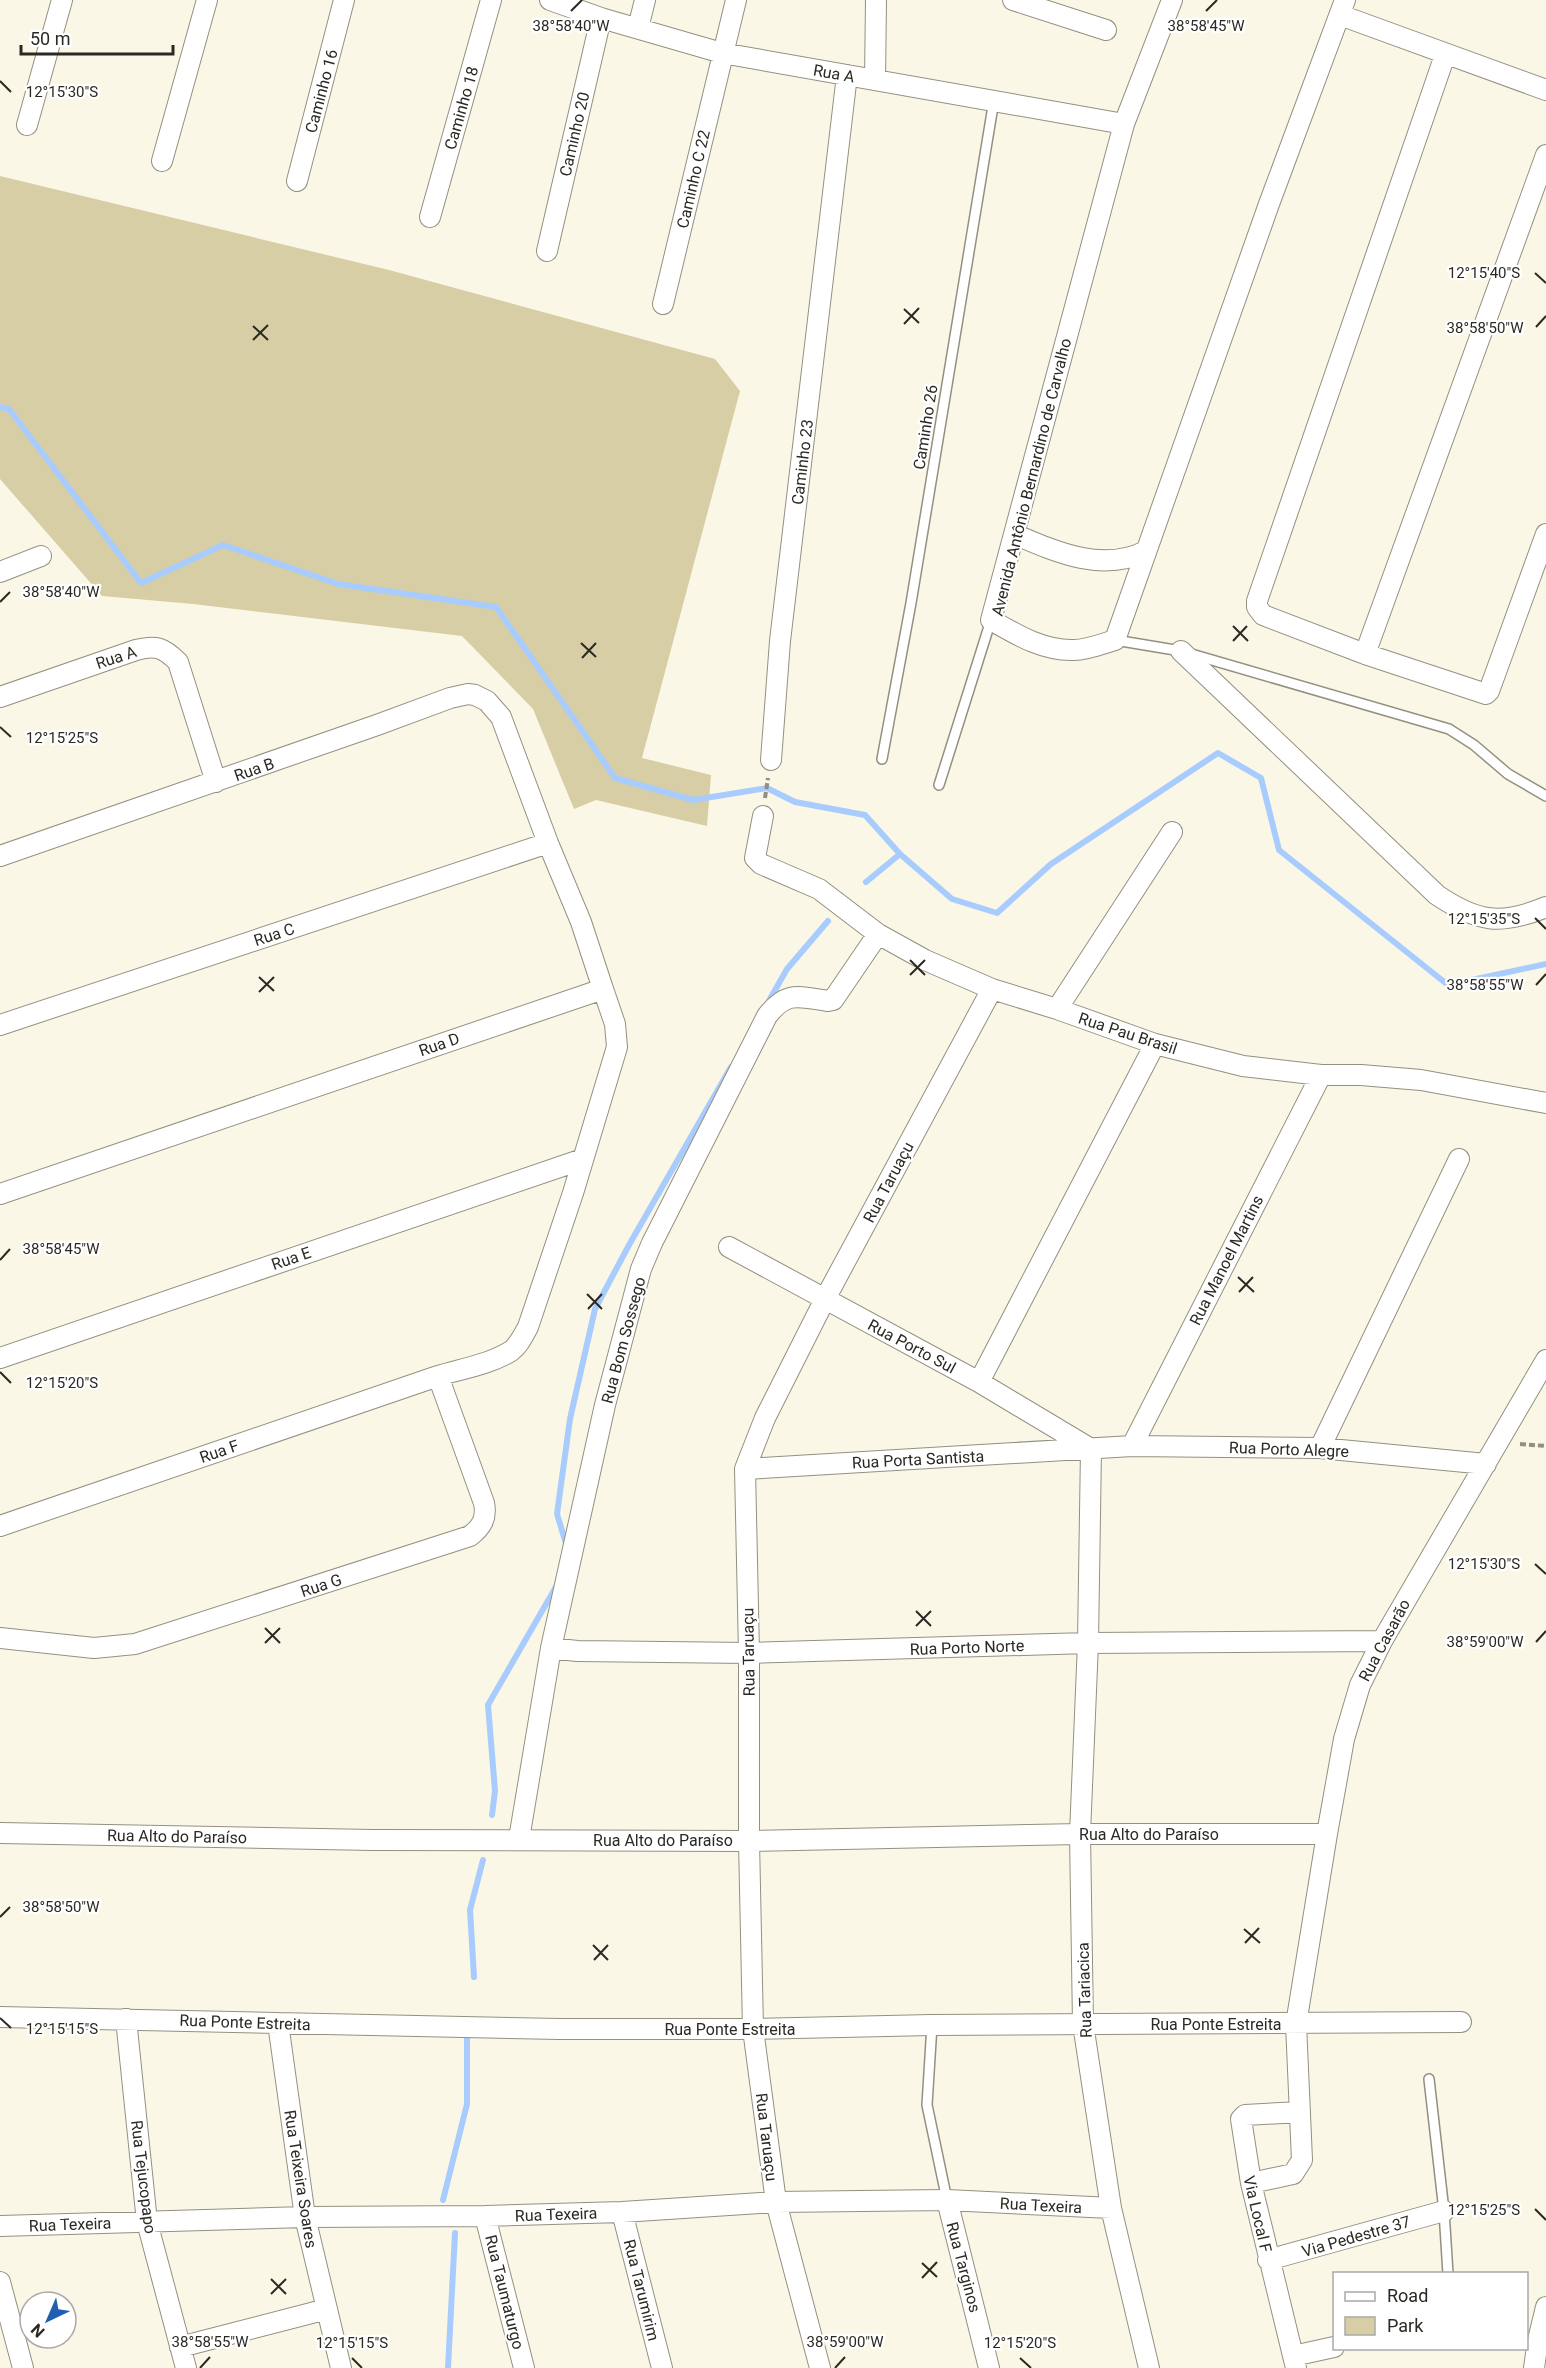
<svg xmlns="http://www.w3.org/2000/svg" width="1546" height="2368" viewBox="0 0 1546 2368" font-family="Roboto,sans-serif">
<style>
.green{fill:#d7cea6}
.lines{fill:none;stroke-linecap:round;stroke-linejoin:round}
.stream{stroke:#a9ccfe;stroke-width:6}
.lane-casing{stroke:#949081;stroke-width:12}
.street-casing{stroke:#949081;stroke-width:22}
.path{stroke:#918e83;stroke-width:4;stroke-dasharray:6 3;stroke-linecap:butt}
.lane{stroke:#fff;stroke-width:9}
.street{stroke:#fff;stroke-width:20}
.ticks{fill:none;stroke:#2b2923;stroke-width:2}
.labels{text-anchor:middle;stroke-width:4.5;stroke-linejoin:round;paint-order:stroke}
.street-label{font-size:16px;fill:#2b2923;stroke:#fff}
.ticks-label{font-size:15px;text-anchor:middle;fill:#2b2923;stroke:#fff;stroke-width:4.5;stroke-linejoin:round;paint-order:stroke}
</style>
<rect width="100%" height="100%" fill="#fbf7e6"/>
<path class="green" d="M0 176 389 270 715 359 740 391 642 758 711 775 707 826 596 800 574 809 533 709 462 636 193 604 102 596 0 479Z"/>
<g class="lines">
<path class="stream" d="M0 407 9 409 141 583 223 545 338 584 496 607 615 778 693 800 767 788 795 802 865 815 900 854 952 899 997 913 1051 864 1218 753 1261 778 1279 850 1448 985 1546 964
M866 882 900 854
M766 1006 787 969 828 921
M567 1547 557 1514 570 1419 595 1309 629 1245 731 1067
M492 1815 495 1791 488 1705 557 1585
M474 1977 470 1910 483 1860
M443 2200 467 2104V2032
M448 2368 455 2233"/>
<g class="lane-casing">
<path id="lane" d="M1115 640 1181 651 1449 729 1474 745 1508 774 1546 796
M882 759 911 603 994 100
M939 785 991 620
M932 2025 927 2105 947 2200
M1429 2079 1444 2211 1448 2274"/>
</g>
<g class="street-casing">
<path id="street" d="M550 0 601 18 722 53 1124 124
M1013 0 1106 30
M1172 0 1124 124 991 620C1017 635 1043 651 1074 650 1087 650 1102 644 1115 640L1269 204 1345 0
M1340 15 1546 90
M638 28 645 0
M1445 55 1257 601V607L1263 615 1365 654 1486 694 1489 691 1546 534
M875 80 876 0
M27 125 62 0
M162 161 207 0
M297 181 344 0
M430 217 491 0
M547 251 601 18
M663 304 736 0
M1014 534C1056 552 1102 573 1146 551
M0 572 41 556
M1181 651 1437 895C1477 922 1501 926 1546 907
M1365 654 1546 155
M0 697 136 650C156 645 163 647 178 662L216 782
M771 760 780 641 847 75
M763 816 755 858 761 864 819 889 878 934 925 960 992 989 1057 1009 1155 1044 1243 1066 1321 1075H1361L1421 1080 1546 1103
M0 856 377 725 450 698 468 694 475 695 487 701 501 717 548 843 581 922 603 989 0 1194
M1057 1009 1172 832
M0 1025 548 843
M729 1247 979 1382 1091 1449
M0 1358 583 1159
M979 1382 1155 1044
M1132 1446 1321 1075
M1320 1448 1459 1159
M1091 1449 1088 1643 1080 1834 1083 2024 1111 2208 1149 2368
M745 1469 1132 1446 1320 1448 1486 1464
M0 1526 438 1376C461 1369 491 1364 511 1351 519 1345 523 1336 528 1327L573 1193 617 1047 615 1024 603 989
M0 1638 94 1648 135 1644 470 1536C482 1527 487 1518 484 1503L438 1376
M551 1648 577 1651 749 1653 1088 1643 1382 1641
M0 1833 373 1840 749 1841 1080 1834H1327
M519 1839 551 1648 605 1405 641 1269 652 1243 767 1016C787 990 799 997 828 1001L833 1000 878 934
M0 2017 560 2029H753L932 2025 1461 2022
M126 2019 147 2222 186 2368
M278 2023 305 2217 341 2368
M1251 2183 1293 2174 1302 2160 1296 2024 1327 1834 1344 1739 1360 1685 1382 1641 1546 1360
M947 2200 989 2368
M622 2212 662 2368
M485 2216 524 2368
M0 2226 305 2217 485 2216 622 2212 776 2202 947 2200 1111 2208
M1268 2260 1444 2211
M0 2282 23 2368
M180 2347 327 2309
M1293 2356 1334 2347
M820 2368 776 2202 753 2029 749 1841V1653L745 1469 765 1418 825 1299 992 989
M1296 2368 1251 2183 1241 2119 1245 2115 1300 2112
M1534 2368 1538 2340 1546 2307"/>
</g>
<path class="path" d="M765 798 768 778
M1520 1444 1546 1446"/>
<use href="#lane" class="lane"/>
<use href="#street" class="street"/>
</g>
<path class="ticks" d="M571 11 582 0M1206 11 1217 0M0 81 11 92M1535 273 1546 283M904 309 919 323M904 324 919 308M253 326 268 340M1536 327 1546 316M253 340 268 325M0 602 10 592M1233 626 1248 641M1233 641 1247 626M581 643 596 657M582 658 596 643M0 727 11 737M1535 918 1546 929M910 960 925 975M910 975 925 960M259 977 274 991M1536 985 1546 974M259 992 274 977M0 1260 10 1249M1238 1277 1254 1292M1239 1292 1253 1277M587 1294 602 1309M588 1309 602 1294M0 1372 11 1383M1535 1564 1546 1574M916 1611 931 1626M916 1626 931 1611M265 1628 280 1643M1536 1642 1546 1631M265 1643 280 1628M0 1917 10 1907M1244 1929 1260 1943M1245 1943 1259 1928M593 1945 608 1960M594 1960 608 1945M0 2018 11 2028M1535 2209 1546 2220M922 2263 937 2277M922 2278 937 2262M271 2279 286 2294M271 2294 286 2279M352 2358 362 2368M1020 2358 1031 2368M200 2368 210 2357M835 2368 845 2357"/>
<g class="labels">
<g class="street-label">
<text transform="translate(834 73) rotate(10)" y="6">Rua A</text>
<text transform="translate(321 91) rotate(-75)" y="6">Caminho 16</text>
<text transform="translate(461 108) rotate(-74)" y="6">Caminho 18</text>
<text transform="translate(574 134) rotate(-77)" y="6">Caminho 20</text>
<text transform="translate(693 179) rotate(-77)" y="6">Caminho C 22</text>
<text transform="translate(925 427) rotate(-81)" y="6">Caminho 26</text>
<text transform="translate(802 462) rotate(-83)" y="6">Caminho 23</text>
<text transform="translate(1031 477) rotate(-76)" y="6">Avenida Antônio Bernardino de Carvalho</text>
<text transform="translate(116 657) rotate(-18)" y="6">Rua A</text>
<text transform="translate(254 769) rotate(-19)" y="6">Rua B</text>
<text transform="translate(274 934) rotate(-18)" y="6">Rua C</text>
<text transform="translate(1128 1033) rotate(18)" y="6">Rua Pau Brasil</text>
<text transform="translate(439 1044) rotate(-19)" y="6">Rua D</text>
<text transform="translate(888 1182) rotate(-62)" y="6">Rua Taruaçu</text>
<text transform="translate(291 1258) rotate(-19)" y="6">Rua E</text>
<text transform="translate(1226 1260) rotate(-63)" y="6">Rua Manoel Martins</text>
<text transform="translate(623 1340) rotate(-75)" y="6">Rua Bom Sossego</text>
<text transform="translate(912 1346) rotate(28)" y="6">Rua Porto Sul</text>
<text transform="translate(1289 1449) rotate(2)" y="6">Rua Porto Alegre</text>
<text transform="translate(219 1451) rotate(-19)" y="6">Rua F</text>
<text transform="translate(918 1459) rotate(-3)" y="6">Rua Porta Santista</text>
<text transform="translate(321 1585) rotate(-18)" y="6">Rua G</text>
<text transform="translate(1384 1640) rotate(-62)" y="6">Rua Casarão</text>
<text transform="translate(967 1647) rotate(-2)" y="6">Rua Porto Norte</text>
<text transform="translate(748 1652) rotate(-91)" y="6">Rua Taruaçu</text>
<text x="1149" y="1840">Rua Alto do Paraíso</text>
<text transform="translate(177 1836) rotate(1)" y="6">Rua Alto do Paraíso</text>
<text x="663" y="1846">Rua Alto do Paraíso</text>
<text transform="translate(1084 1990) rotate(-92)" y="6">Rua Tariacica</text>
<text transform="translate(245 2022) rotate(2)" y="6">Rua Ponte Estreita</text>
<text x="1216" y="2030">Rua Ponte Estreita</text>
<text x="730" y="2035">Rua Ponte Estreita</text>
<text transform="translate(767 2137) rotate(83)" y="6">Rua Taruaçu</text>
<text transform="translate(144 2177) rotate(83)" y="6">Rua Tejucopapo</text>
<text transform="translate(301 2179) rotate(81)" y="6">Rua Teixeira Soares</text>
<text transform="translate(1041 2205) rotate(3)" y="6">Rua Texeira</text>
<text transform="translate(556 2214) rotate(-2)" y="6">Rua Texeira</text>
<text transform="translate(1258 2214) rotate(77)" y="6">Via Local F</text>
<text transform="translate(70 2224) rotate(-2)" y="6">Rua Texeira</text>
<text transform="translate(1356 2236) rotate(-16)" y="6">Via Pedestre 37</text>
<text transform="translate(964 2267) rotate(75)" y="6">Rua Targinos</text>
<text transform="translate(642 2290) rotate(76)" y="6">Rua Tarumirim</text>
<text transform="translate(505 2292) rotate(76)" y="6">Rua Taumaturgo</text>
</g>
</g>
<g class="ticks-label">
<text x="571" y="31">38°58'40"W</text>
<text x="1206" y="31">38°58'45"W</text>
<text x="62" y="97">12°15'30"S</text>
<text x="1484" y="278">12°15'40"S</text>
<text x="1485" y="333">38°58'50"W</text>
<text x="61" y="597">38°58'40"W</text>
<text x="62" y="743">12°15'25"S</text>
<text x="1484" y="924">12°15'35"S</text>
<text x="1485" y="990">38°58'55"W</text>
<text x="61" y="1254">38°58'45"W</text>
<text x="62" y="1388">12°15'20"S</text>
<text x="1484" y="1569">12°15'30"S</text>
<text x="1485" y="1647">38°59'00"W</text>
<text x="61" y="1912">38°58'50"W</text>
<text x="62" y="2034">12°15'15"S</text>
<text x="1484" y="2215">12°15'25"S</text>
<text x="210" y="2347">38°58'55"W</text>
<text x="845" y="2347">38°59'00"W</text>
<text x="352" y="2348">12°15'15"S</text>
<text x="1020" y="2348">12°15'20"S</text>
</g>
<rect x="1333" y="2272" width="195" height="78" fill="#ffffff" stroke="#aaa9a7" stroke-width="1.5"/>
<rect x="1345" y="2292" width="30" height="9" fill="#ffffff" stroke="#aaa9a7" stroke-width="1.5"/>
<text x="1387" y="2302" font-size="18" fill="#2b2923">Road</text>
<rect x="1345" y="2317" width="30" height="18" fill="#d7cea6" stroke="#aaa9a7" stroke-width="1.5"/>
<text x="1387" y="2332" font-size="18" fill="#2b2923">Park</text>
<g transform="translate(48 2320) rotate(224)"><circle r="28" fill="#ffffff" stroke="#aaa9a7" stroke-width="1.5"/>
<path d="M0-4.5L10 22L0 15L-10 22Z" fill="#205eaf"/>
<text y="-9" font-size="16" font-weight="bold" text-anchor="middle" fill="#2b2923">N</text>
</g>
<path d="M21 45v9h152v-9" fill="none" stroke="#2b2923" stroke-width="3"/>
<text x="30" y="45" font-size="18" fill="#2b2923" stroke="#ffffff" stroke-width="4.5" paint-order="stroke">50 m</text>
</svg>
